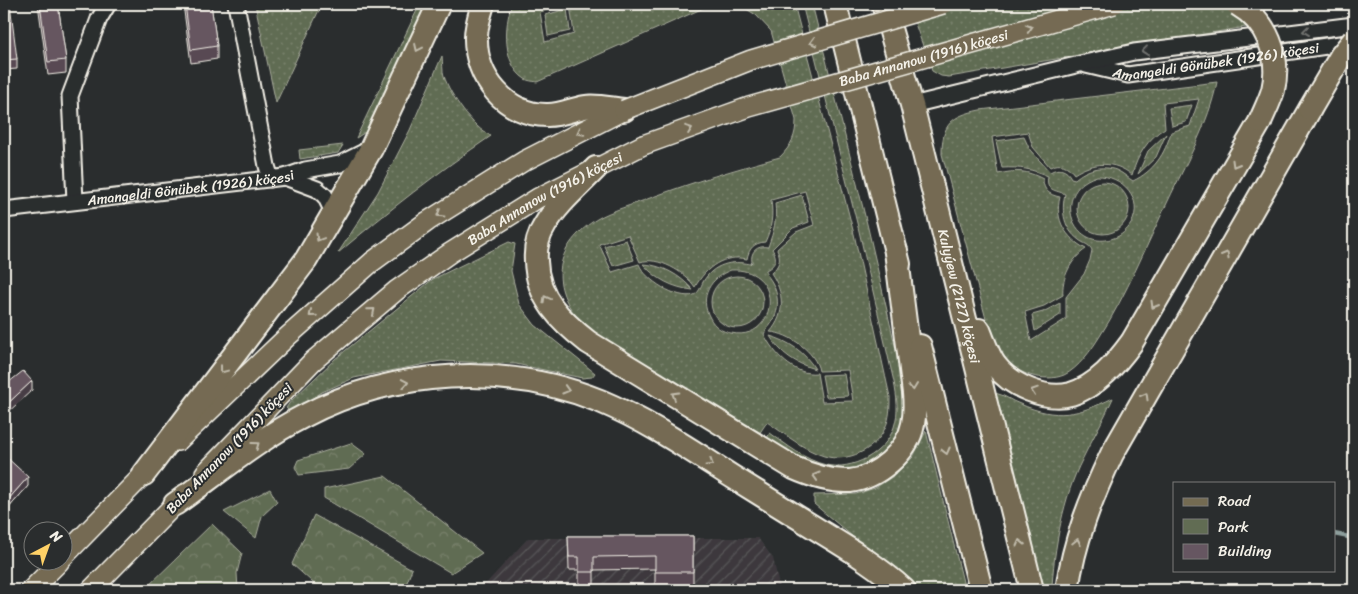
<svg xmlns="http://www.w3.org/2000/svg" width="1358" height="594" viewBox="0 0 1358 594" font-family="Sriracha,sans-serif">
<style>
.industrial{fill:url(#industrial-furrows)}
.green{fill:url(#green-dots);stroke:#aaae9e;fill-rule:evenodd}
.forest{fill:url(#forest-crowns);stroke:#aaae9e}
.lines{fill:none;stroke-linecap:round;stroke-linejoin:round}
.stream{stroke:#8c9d9b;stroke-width:4.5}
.minor-casing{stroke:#f4f1e8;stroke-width:19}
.major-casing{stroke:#f4f1e8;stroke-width:22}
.highway-casing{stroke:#f4f1e8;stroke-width:26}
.minor{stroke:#2a2d2e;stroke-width:15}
.major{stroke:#746b52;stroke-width:19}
.highway{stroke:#746b52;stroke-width:22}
.major-bridge-casing{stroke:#f4f1e8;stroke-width:22;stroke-linecap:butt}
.highway-bridge-casing{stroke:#f4f1e8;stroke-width:26;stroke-linecap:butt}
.major-bridge{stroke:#746b52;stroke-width:19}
.highway-bridge{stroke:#746b52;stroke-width:22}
.wall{fill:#584a53;stroke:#f4f1e8}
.shaded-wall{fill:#473c44;stroke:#f4f1e8}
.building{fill:#665661;stroke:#f4f1e8}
.oneway{stroke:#c1bbac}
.oneway2{stroke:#71726f}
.labels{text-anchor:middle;stroke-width:4;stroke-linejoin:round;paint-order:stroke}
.street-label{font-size:14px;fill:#f4f1e8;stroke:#2a2d2e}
</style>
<defs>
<pattern id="industrial-furrows" width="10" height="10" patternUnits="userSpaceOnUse" patternTransform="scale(1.25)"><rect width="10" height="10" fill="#3c393d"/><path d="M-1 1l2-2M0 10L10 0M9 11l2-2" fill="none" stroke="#595659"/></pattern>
<pattern id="green-dots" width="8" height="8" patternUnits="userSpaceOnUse" patternTransform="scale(1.25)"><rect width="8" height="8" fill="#616c53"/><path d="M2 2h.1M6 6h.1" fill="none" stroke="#78816c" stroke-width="1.8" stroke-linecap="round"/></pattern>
<pattern id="forest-crowns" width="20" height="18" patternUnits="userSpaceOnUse" patternTransform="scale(1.25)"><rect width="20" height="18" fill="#616c53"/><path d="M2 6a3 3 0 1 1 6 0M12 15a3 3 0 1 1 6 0" fill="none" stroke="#78816c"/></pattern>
</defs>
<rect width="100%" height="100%" fill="#2a2d2e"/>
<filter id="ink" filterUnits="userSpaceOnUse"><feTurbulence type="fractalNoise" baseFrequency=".02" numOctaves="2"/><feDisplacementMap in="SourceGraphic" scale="10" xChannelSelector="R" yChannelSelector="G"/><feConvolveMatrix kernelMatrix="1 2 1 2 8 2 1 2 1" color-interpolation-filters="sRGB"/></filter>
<g filter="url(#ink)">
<path class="industrial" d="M528 538H758L773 558 780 590H480Z"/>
<path class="green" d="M255 4H320L319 10 276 103Z
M420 4H431L367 131 356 138Z
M512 4H568L540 12 545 42 574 34 570 5 575 4H720L708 6 537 82C533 81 528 81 525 79 502 64 504 25 512 4Z
M730 4H794L854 234 890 397C890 408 890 418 885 428 876 450 847 463 824 456 804 450 785 434 767 422L757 437 595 334C588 327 579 320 573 312 548 276 561 241 597 219 612 210 633 205 650 198 693 182 736 169 780 157 791 146 796 136 796 120L771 31 756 15 740 5ZM805 191 814 225 796 232 777 249C782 259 779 266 771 273 784 292 786 314 770 332 789 333 816 352 819 371L848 370 853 401 822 402 817 373C794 376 773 353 764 334 766 330 769 327 771 324 782 308 778 287 766 274V270C776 265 778 258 772 249L793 228 809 222 802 195 775 203C777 221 774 230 768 247 757 245 750 252 752 262L750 264C732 260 713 264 703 282 701 286 699 293 694 295 677 300 645 280 639 264L612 272 599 244 628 235 640 262C658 256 685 272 695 287 706 267 724 254 747 259 749 248 754 243 765 242 772 227 773 216 771 200ZM731 270C786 267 778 343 731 333 722 332 714 326 710 318 698 297 711 277 731 270Z
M802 4H812L868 228 903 380 905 420 890 449 860 471H823L765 441 770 433C787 445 805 460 826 465 852 471 886 453 894 427 899 412 897 397 894 382L859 231Z
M908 4H1236L1246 27 949 77 941 76 932 71Z
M567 9 570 31 548 36 545 15Z
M442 56C443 63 442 70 444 76 450 95 473 128 491 136 438 172 388 211 338 253L378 192 410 130Z
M1217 82C1209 123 1186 163 1168 201 1146 246 1127 294 1100 336 1092 349 1078 369 1064 375 1045 383 1015 374 1003 357 998 350 994 342 990 334L942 154C942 124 951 116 980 110ZM1199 99 1190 126 1171 132C1165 154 1154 171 1133 181 1128 178 1123 173 1116 170 1102 165 1086 169 1075 179L1071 178C1067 169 1058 167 1050 172L1030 150 1024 137 996 141 1002 168C1020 167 1032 169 1048 176 1045 191 1056 190 1065 194 1061 212 1064 229 1079 240 1084 244 1089 244 1092 250L1090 260 1084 274 1066 297V319L1031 341 1025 312 1044 306 1063 295C1061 278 1072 258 1086 249 1066 238 1054 220 1060 197 1049 195 1043 190 1043 179 1026 170 1017 170 998 174L992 137 1028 132 1033 147 1050 167C1060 162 1068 165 1074 174 1093 162 1114 160 1132 175 1137 156 1148 138 1165 128L1163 103ZM1097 176C1122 175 1145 199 1131 224 1127 230 1121 236 1114 238 1072 253 1050 190 1097 176Z
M1192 105 1186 122 1172 126 1169 108Z
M1166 134 1156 157 1138 174 1148 151Z
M343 145 338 153 300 159 299 150Z
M1077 208a26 26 0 1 1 52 0a26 26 0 1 1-52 0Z
M626 240 634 260 613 266 604 246Z
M509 242 515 244 511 271 519 304 535 325 595 373 592 377 582 378 516 364 441 361 354 378 322 392 294 411H289L286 408 291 401 335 359 433 279Z
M643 264C662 265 680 275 693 290 673 288 656 279 643 264Z
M711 302a26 26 0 1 1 52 0a26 26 0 1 1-52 0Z
M1060 303V315L1035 331 1032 315 1043 312Z
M770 336C788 341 805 352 815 369 796 364 780 353 770 336Z
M844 374 848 396 826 397 822 375Z
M995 393C1005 395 1011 401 1020 404 1057 420 1078 415 1113 398 1104 419 1092 439 1082 460 1064 495 1053 551 1052 590H1042Z
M926 431 965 590H916L814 504V495L856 494 875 488 895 475 913 457Z"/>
<path class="forest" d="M351 443 366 454 349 469 299 475 295 467 298 460Z
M385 476 482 553 451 573 324 498V489Z
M270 489 277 502 262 516 256 538 224 512Z
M314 515 412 569 404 590H321L292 564Z
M212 524 242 553 237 573 238 590H144Z"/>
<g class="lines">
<path class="stream" d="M1334 534 1354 538"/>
<g class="minor-casing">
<g id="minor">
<path d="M236 4 267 166 271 179"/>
<path id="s1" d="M1086 65 1128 75 1354 42"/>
<path d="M912 105 1080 64 1134 52 1354 25"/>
<path d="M285 177 317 189 325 196 334 214"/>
<path d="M75 201 70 96 99 19 108 4"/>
<path id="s2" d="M4 210 285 177 305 170 340 164 370 149"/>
</g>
</g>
<g class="major-casing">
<g id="major">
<path d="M178 441 287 337 372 262 428 221 524 161 624 110"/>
<path id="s3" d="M205 473 313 361 397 290 450 253 538 198 643 145"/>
<path d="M62 558 154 464"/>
<path d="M31 590 59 562"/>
<path d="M91 590 185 494"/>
</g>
</g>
<g class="highway-casing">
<g id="highway">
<path d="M483 4C480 14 476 26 476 37 475 77 506 116 548 115 561 115 573 109 585 107 597 105 612 109 624 110"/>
<path d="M835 4 899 264"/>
<path id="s4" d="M883 4 912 105 1032 590"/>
<path d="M596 168C579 186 558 203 545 225 538 236 535 248 536 261 537 298 561 321 588 342L794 468C812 476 830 482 850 481 877 478 908 452 913 424 915 414 915 404 914 393L896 251"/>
<path d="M979 330C984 342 988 355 995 365 1011 386 1046 401 1071 394 1097 386 1116 364 1132 342L1260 122"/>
<path d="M920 346 981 590"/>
<path d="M144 474 306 260 371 149 439 4"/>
<path d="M175 504C217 474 257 440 304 416 393 369 506 363 600 401 648 421 692 451 736 479 765 497 794 515 823 533 851 550 880 568 904 590"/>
<path d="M1067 590C1074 541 1091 498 1112 454L1310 109"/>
</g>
</g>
<use href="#minor" class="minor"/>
<use href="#major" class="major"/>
<use href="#highway" class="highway"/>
<g class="major-bridge-casing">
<g id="major-bridge">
<path d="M624 110 751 60 943 4"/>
<path id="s5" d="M643 145 749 107 1114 4"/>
</g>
</g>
<g class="highway-bridge-casing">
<path id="highway-bridge" d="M1237 4C1267 21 1281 56 1273 90 1270 101 1264 112 1260 122
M1310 109 1341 56 1354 40"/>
</g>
<use href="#major-bridge" class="major-bridge"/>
<use href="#highway-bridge" class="highway-bridge"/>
</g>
<path class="wall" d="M4 4 17 59V69L4 70Z
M38 4H58L66 60V73L48 75Z
M183 4H211L217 46V59L191 63Z
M4 455 28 486 6 511 4 509Z
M568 536H693V585H655V569L594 570V585H579V570H569Z"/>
<path class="shaded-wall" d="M32 381V390L4 416V407Z
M28 477V486L6 511V502Z"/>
<path class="building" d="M4 4H10L17 59 4 60Z
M40 4H58L66 60 48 62Z
M185 4H211L217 46 191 50Z
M23 371 32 381 4 407V386Z
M4 455 28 477 6 502 4 500Z
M568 536H693V572H655V556L594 557V572H579V557H569Z"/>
<defs><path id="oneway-chevron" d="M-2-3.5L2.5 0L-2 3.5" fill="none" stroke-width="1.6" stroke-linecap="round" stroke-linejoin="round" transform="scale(1.25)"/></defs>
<g class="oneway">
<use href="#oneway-chevron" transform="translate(1029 28) rotate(-16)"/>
<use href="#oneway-chevron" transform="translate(813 42) rotate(164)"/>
<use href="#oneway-chevron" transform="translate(418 48) rotate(115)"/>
<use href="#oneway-chevron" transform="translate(689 129) rotate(-20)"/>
<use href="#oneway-chevron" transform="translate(580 132) rotate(153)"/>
<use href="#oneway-chevron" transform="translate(1235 164) rotate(120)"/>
<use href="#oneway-chevron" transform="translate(440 214) rotate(148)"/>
<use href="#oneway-chevron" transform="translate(319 238) rotate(121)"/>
<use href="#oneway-chevron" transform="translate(1226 255) rotate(-60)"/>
<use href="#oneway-chevron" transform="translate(546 299) rotate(-119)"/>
<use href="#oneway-chevron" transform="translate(1154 305) rotate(120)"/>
<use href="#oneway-chevron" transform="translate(372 311) rotate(-40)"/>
<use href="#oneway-chevron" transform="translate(312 314) rotate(139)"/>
<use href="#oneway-chevron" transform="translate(223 370) rotate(127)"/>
<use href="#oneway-chevron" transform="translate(405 383) rotate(-10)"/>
<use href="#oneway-chevron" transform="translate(913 387) rotate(83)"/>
<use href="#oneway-chevron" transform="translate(566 390) rotate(17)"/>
<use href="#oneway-chevron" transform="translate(1034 391) rotate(-161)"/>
<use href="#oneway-chevron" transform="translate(675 395) rotate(-149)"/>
<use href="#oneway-chevron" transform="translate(1145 396) rotate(-60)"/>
<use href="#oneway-chevron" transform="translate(256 445) rotate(-36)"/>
<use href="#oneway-chevron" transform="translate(946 451) rotate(76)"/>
<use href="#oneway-chevron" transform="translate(710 463) rotate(32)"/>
<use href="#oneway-chevron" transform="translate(816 476) rotate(-163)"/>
<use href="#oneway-chevron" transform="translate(1077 542) rotate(-77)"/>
<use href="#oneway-chevron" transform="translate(1020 543) rotate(-104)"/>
</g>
<g class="oneway2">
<use href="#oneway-chevron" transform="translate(1306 31) rotate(173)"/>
<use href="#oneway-chevron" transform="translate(1145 51) rotate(173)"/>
</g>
</g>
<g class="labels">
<g class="street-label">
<text dy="5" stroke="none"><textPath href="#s5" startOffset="294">Baba Annanow (1916) köçesi</textPath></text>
<text dy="5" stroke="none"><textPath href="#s1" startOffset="132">Amangeldi Gönübek (1926) köçesi</textPath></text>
<text dy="5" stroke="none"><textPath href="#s2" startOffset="188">Amangeldi Gönübek (1926) köçesi</textPath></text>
<text dy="5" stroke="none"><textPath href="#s3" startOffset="440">Baba Annanow (1916) köçesi</textPath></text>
<text dy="5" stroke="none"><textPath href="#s4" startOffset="302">Kulyýew (2127) köçesi</textPath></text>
<text transform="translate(229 448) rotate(-46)" y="5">Baba Annanow (1916) köçesi</text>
</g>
</g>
<rect width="1358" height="594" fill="none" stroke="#2a2d2e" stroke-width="20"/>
<rect x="10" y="10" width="1338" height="574" fill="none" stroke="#f4f1e8" stroke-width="2" filter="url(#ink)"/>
<rect x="1173" y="482" width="162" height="90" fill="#2a2d2e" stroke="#7b7b78"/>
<rect x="1183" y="498" width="25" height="8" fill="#746b52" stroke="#7b7b78"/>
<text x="1218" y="506" font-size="15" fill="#f4f1e8">Road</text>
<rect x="1183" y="519" width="25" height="15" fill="#616c53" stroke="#7b7b78"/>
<text x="1218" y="532" font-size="15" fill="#f4f1e8">Park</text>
<rect x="1183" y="544" width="25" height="15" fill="#665661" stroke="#7b7b78"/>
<text x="1218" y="556" font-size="15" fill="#f4f1e8">Building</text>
<g transform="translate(48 546) rotate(41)"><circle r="24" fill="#2a2d2e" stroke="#7b7b78"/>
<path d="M0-4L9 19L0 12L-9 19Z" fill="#ffd166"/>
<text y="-8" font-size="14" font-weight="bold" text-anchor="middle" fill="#f4f1e8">N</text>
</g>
</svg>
